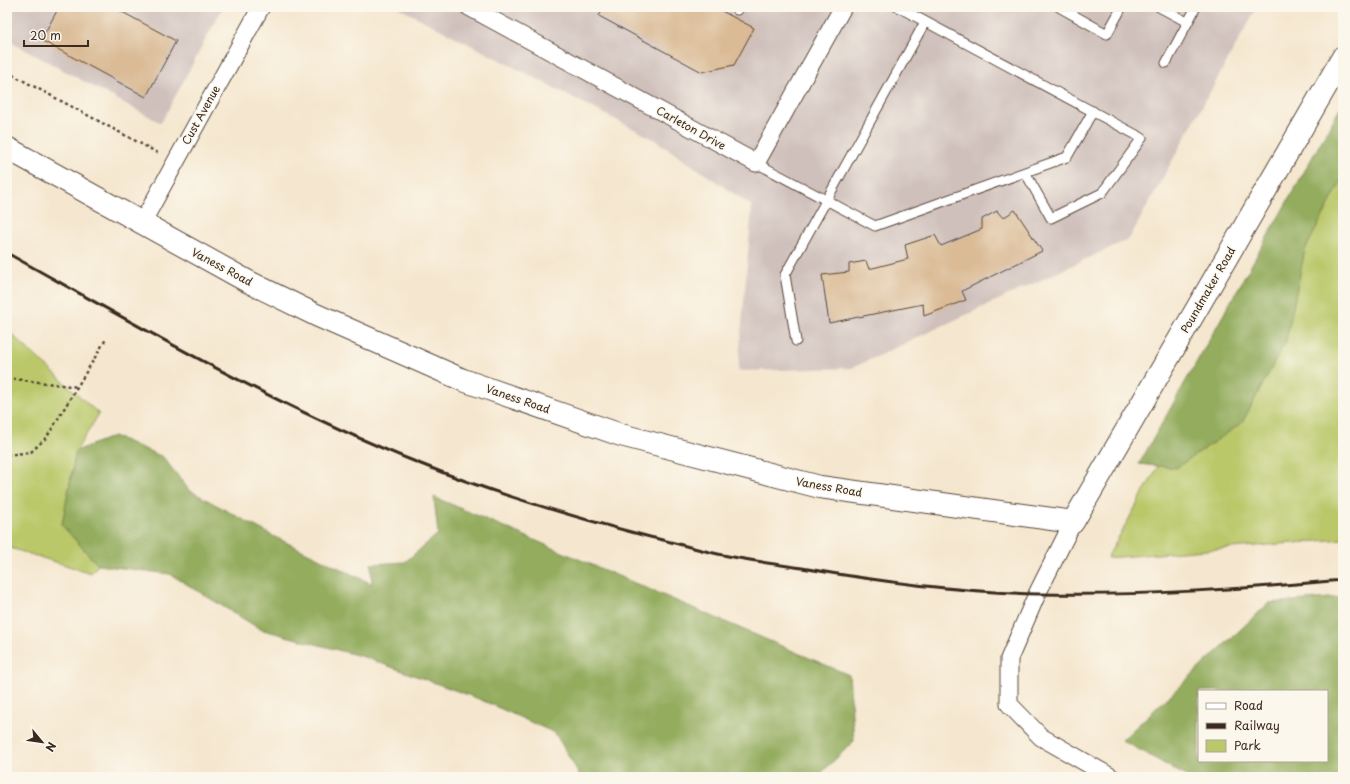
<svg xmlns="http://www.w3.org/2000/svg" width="1350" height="784" viewBox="0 0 1350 784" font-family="'Playpen Sans',sans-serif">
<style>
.industrial{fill:#cfc0bb}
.green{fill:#bac869;stroke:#7a7944}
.forest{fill:#93ac5d;stroke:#676b3e;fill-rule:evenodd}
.building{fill:#dabb96}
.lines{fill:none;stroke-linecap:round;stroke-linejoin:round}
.service-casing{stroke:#574639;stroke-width:11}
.minor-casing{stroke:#574639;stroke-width:19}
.tertiary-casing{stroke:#574639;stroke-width:24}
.path{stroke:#574639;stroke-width:2.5;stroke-dasharray:3 3;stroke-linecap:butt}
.service{stroke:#fff;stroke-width:9}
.minor{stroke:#fff;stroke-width:17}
.tertiary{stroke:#fff;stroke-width:22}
.rail{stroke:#3b2a1e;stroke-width:3}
.labels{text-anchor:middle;stroke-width:3;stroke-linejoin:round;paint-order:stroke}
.street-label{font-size:11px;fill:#3b2a1e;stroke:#fbf7ec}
</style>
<rect width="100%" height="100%" fill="#fbf7ec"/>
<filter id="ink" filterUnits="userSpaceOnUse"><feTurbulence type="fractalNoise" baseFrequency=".025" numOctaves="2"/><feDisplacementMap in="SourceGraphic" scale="8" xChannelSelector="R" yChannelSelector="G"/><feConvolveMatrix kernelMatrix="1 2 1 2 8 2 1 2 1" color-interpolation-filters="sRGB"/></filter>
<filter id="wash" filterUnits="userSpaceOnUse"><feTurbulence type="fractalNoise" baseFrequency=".012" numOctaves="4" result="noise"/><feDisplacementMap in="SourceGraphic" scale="16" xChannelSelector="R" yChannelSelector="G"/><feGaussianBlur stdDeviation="0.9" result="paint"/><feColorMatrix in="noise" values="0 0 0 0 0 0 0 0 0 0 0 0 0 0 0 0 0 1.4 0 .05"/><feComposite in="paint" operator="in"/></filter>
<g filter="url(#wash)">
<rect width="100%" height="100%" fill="#f5e7cf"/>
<path class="industrial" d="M7 7H223L161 123 7 40Z
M397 7H1257L1129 239 852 368 738 371 752 206 655 140Z"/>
<path class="green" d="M1343 134V539L1107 558Z
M7 330 99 414 76 451 62 525 98 565 91 573 7 547Z"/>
<path class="forest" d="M1343 103V178L1305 250 1286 341 1242 423 1176 468 1139 464Z
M114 436 163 457 189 490 273 536 372 584 371 564 405 562 438 534 434 497 849 675 854 741 817 777H581L555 733 479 699 364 657 260 629 170 574 98 565 62 525 76 451Z
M1343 597V777H1188L1122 740 1269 603ZM1199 691H1327V761H1199Z"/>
<g id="blocks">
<path class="building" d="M59 7H113L176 41 146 97 41 40Z
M604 7H714L754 28 734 65 702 72 599 16Z
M1015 210 1042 251 962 291 966 300 924 316 923 304 829 323 822 275 849 272V264L866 261 869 269 908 259 905 245 935 235 941 246 982 229V219L997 211 1003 218Z"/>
</g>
</g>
<g filter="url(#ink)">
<use href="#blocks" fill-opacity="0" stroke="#574639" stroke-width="1"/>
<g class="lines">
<g class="service-casing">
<path id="service" d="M898 7 1142 138 1102 193 1051 218 1025 172
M1059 7 1107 34 1122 7
M1159 7 1187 22
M737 10 739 7
M1166 63 1196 7
M756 163 875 226 1067 157 1093 111
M796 341 785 275 925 22"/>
</g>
<g class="minor-casing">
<path id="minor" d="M469 7 756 163 843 7
M142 223 261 7
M1073 522 1037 594 1009 659V704L1041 737 1111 777"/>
</g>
<g class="tertiary-casing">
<path id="tertiary" d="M7 148 247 281 316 315 463 380 621 435 820 487 1073 522 1343 57"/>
</g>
<path class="path" d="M7 72 160 154
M7 378 78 387
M7 455 31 452 47 437 106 339"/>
<use href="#service" class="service"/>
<use href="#minor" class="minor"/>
<use href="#tertiary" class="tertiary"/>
<path class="rail" d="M7 253C142 328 277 407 421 464 495 494 573 517 650 537 673 542 695 549 718 554 746 560 774 564 802 568 881 582 960 592 1040 594 1141 596 1242 589 1343 580"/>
</g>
</g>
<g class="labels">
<g class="street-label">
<text transform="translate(201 115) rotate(-61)" y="4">Cust Avenue</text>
<text transform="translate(691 128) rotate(29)" y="4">Carleton Drive</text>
<text transform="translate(222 267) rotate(28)" y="4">Vaness Road</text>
<text transform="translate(1208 290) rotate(-60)" y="4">Poundmaker Road</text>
<text transform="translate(518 399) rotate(19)" y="4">Vaness Road</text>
<text transform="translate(829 487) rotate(10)" y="4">Vaness Road</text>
</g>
</g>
<rect width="1350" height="784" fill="none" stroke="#fbf7ec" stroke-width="24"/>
<rect x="1198" y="690" width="130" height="72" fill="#fbf7ec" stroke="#aea59a"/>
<rect x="1206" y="703" width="20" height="6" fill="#ffffff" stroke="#aea59a"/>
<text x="1234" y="710" font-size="12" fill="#3b2a1e">Road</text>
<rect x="1206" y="723" width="20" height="6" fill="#3b2a1e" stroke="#aea59a"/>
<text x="1234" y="730" font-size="12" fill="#3b2a1e">Railway</text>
<rect x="1206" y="740" width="20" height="12" fill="#bac869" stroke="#aea59a"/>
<text x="1234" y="750" font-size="12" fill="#3b2a1e">Park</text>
<g transform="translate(42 742) rotate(119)" stroke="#fbf7ec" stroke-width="3" paint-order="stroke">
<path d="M0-3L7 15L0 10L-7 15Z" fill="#3b2a1e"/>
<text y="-6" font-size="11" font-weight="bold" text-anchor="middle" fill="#3b2a1e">N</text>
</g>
<path d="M24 40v6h64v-6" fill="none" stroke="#3b2a1e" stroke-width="2"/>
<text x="30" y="40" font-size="12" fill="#3b2a1e" stroke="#fbf7ec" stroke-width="3" paint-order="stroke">20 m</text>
</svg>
